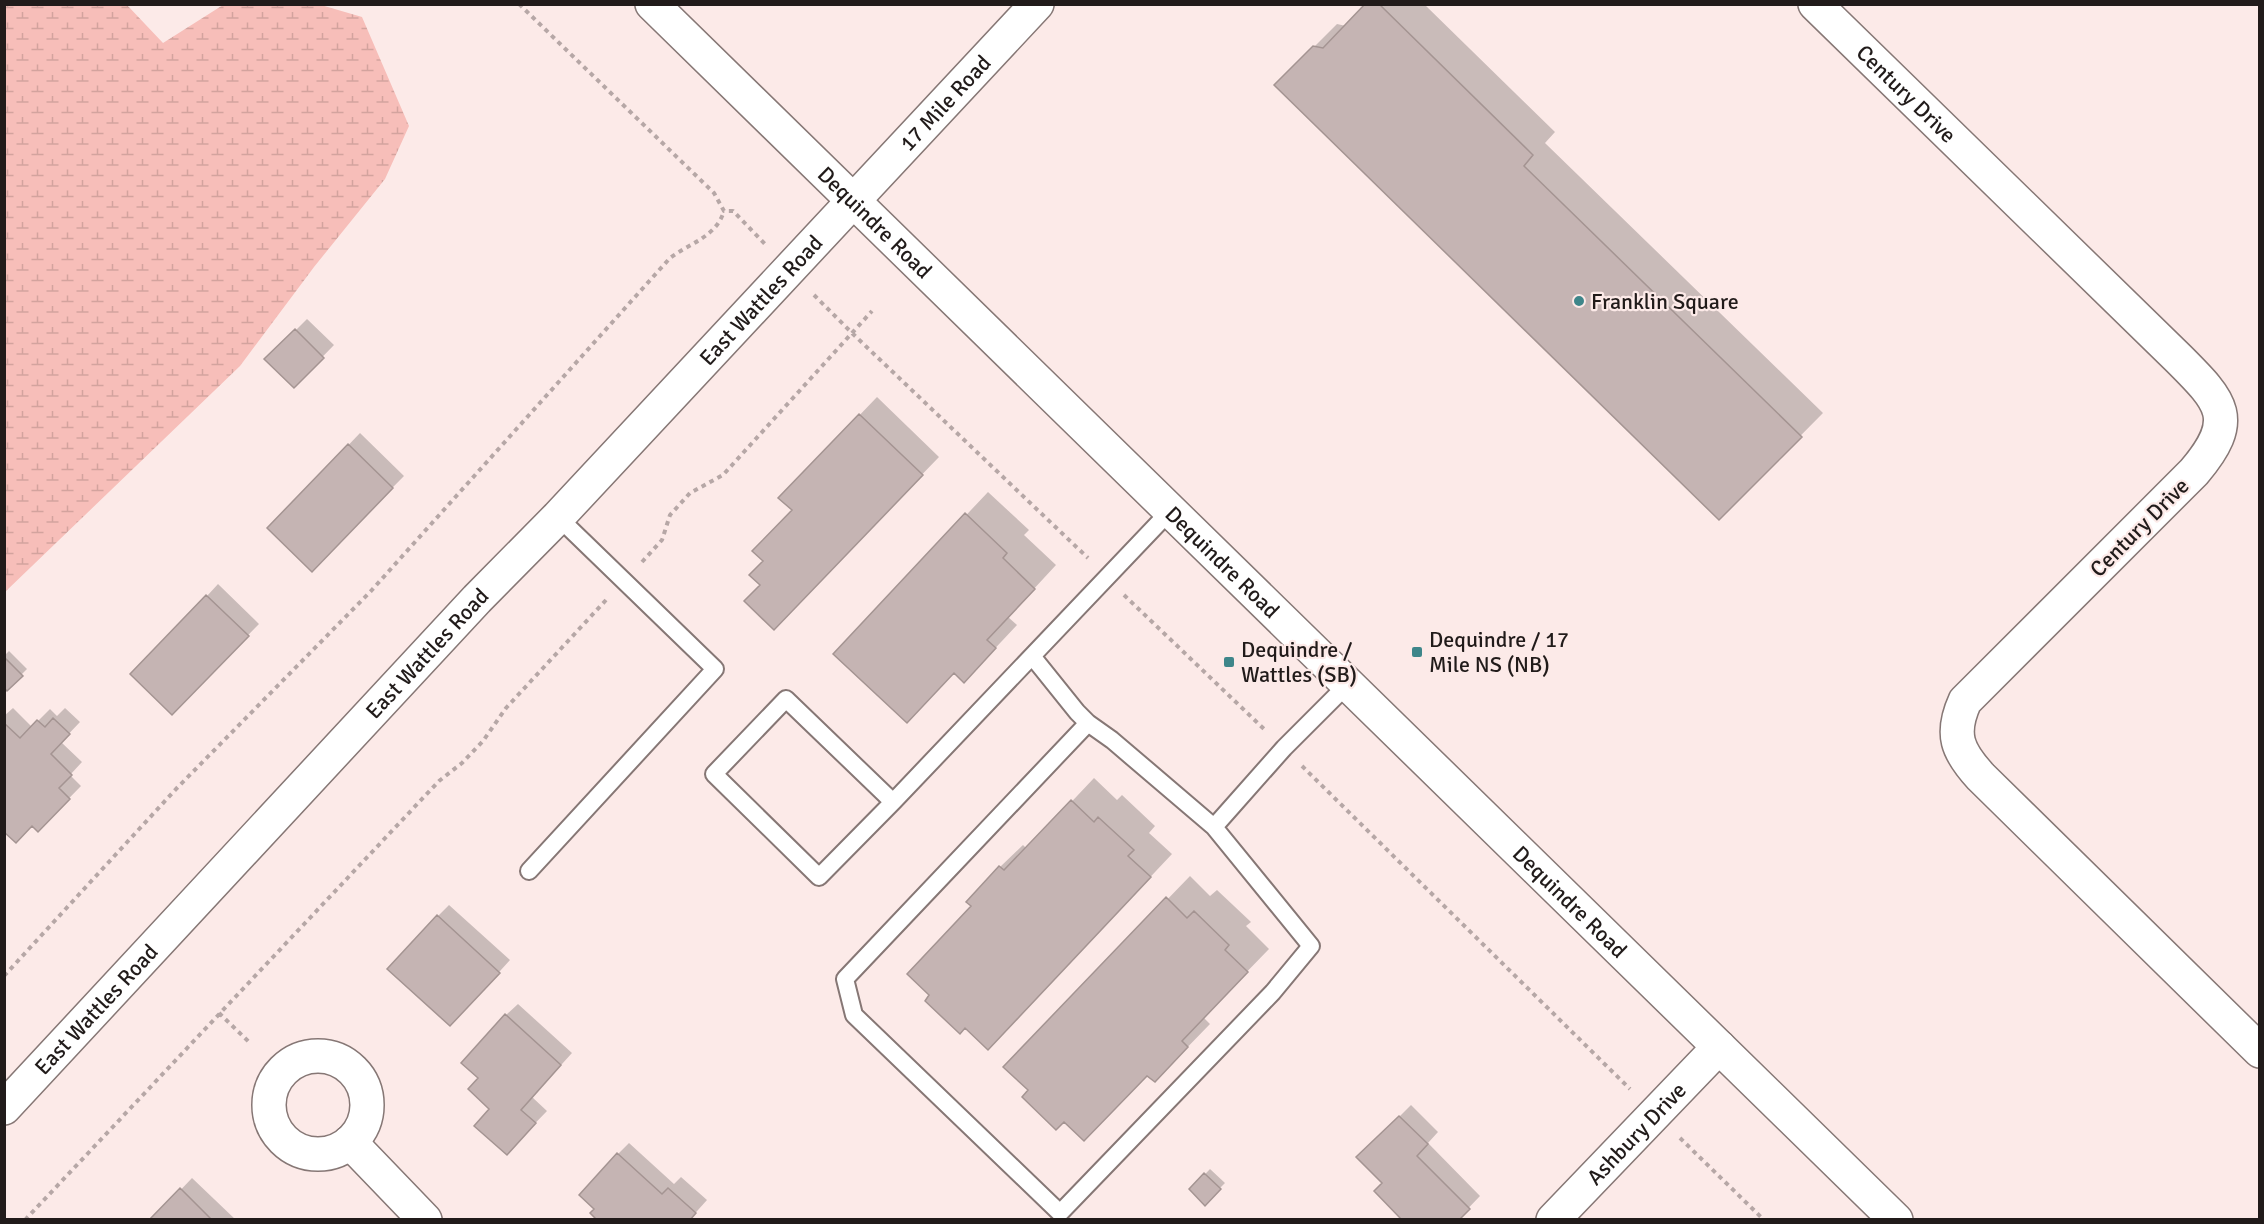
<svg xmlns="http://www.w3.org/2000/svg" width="2264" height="1224" viewBox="0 0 2264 1224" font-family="Signika,sans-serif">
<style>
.wetland{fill:url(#wetland-marsh)}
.shadow{fill:#0003}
.building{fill:#c5b4b3;stroke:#a49492;stroke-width:1.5}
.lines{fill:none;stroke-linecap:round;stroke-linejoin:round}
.service-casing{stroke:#867775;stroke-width:20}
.minor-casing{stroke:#867775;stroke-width:36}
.secondary-casing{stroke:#867775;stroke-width:36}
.path{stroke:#b6a7a6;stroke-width:4;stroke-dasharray:4.5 4.5;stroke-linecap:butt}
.service{stroke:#fff;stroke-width:16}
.minor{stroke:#fff;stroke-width:33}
.secondary{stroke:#fff;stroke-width:33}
.poi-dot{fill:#3e868a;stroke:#fceae8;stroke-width:2}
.labels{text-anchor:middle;stroke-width:4.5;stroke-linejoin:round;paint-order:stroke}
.street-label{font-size:22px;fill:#211b1a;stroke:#fceae8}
.poi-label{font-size:22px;fill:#211b1a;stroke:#fceae8;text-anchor:start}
</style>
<defs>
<pattern id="wetland-marsh" width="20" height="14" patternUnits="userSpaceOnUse" patternTransform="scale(1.5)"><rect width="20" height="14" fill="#f7beb9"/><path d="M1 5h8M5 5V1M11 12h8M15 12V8" fill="none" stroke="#d3a39e"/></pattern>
</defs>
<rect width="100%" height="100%" fill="#fceae8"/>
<path class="wetland" d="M5 4 127 5 163 43 223 5H321L362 17 409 126 385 179 314 267 240 366 5 592Z"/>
<path class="shadow" d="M1367 4H1424L1555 132 1545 143 1823 413 1719 518 1276 85 1337 24 1346 26Z
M307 319 334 345 294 386 267 359Z
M877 397 939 457 791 610 762 585 765 560 794 510 780 498Z
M360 433 404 476 312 569 269 528Z
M988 492 1029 530 1024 535 1056 565 1008 617 1017 625 986 658 955 672 835 654Z
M218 584 259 624 172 713 207 596Z
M9 651 27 669 7 689 4 686V656Z
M13 708 32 727 50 709 57 716 65 708 80 722 61 742 82 762 70 775 81 786 38 830 32 825 4 830V716Z
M1094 778 1117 800 1122 795 1155 826 1149 833 1172 854 1010 1026 973 906 1000 867 1023 845 1027 849Z
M1190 876 1210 896 1217 890 1251 922 1246 926 1269 949 1203 1017 1210 1024 1177 1058 1148 1074 1030 1090 1006 1066Z
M449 905 510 960 462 1013 438 916Z
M518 1004 572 1053 532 1097 547 1111 518 1141 491 1108 480 1078 506 1015Z
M1411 1105 1438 1132 1428 1143 1480 1196 1457 1220 1359 1157Z
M629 1143 674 1184 681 1177 707 1200 689 1220 596 1209 618 1154Z
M1210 1169 1225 1183 1205 1203 1191 1189Z
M192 1178 236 1220H152Z"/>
<path class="building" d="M1365 4H1379L1533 155 1524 166 1802 437 1719 520 1274 85 1313 46 1323 48Z
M295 329 324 358 294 388 264 359Z
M859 414 923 475 774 630 744 601 760 585 749 575 763 561 752 551 792 510 778 498Z
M348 444 393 488 312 572 267 528Z
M965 513 1007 553 1003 558 1035 589 987 640 996 648 964 683 954 673 907 723 833 654Z
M206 595 249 636 172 715 130 674Z
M4 657 23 676 7 691 4 688Z
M53 718 70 734 51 754 72 775 59 788 70 799 38 832 32 826 16 843 4 832V723L20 738 37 720 45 727Z
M1071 800 1094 822 1098 817 1134 850 1128 856 1151 877 988 1050 965 1028 960 1034 925 1001 929 995 907 974 971 906 966 902 999 866 1004 870Z
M1166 897 1187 918 1194 911 1229 945 1225 950 1248 972 1182 1041 1188 1047 1155 1082 1147 1076 1084 1141 1064 1122 1056 1130 1022 1097 1028 1090 1003 1067Z
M437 915 500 973 450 1026 387 969Z
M505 1014 561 1065 521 1110 536 1123 507 1155 474 1126 489 1109 468 1089 478 1078 461 1063Z
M1399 1116 1428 1144 1417 1156 1470 1209 1459 1220H1402L1374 1191 1382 1183 1356 1157Z
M617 1153 662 1194 668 1188 696 1213 690 1220H597L590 1213 594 1209 579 1195Z
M1204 1173 1221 1189 1205 1206 1189 1189Z
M180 1188 212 1220H149Z"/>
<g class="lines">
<g class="service-casing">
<path id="service" d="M1032 656 1077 712 1088 723
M893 802 786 699 714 774 819 877 893 802 1170 511
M1214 827 1112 740 1088 723 845 979 854 1015 1060 1213 1273 992 1311 946 1214 827 1284 748 1348 684
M529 871 715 669 558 517"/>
</g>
<g class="minor-casing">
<g id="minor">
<path id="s1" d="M1815 4 2179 359C2222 402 2239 419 2194 472L1965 701C1950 734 1957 751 1981 777L2260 1051"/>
<circle cx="318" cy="1105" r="49"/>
<path d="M350 1142 425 1220"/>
<path id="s2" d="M1553 1220 1719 1047"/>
</g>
</g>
<g class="secondary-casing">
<g id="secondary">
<path id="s3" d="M652 4 1896 1220"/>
<path id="s4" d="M4 1108 477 599 558 517 1037 4"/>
</g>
</g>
<path class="path" d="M519 4 714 193 724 211H733L765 244
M814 295 853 334 1088 558
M642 562 662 540 670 515 690 493 723 475 872 311
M1124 595 1264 729
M1302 766 1630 1089
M4 976 176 789 371 591 670 258C690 243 716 237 724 211
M219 1013 250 1043
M1680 1138 1764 1220
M25 1220 439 781 462 763 483 741 506 708 606 600"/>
<use href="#service" class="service"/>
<use href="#minor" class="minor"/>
<use href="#secondary" class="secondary"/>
</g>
<g class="poi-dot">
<circle cx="1579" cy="301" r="6"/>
<rect x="1411" y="646" width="12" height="12" rx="3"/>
<rect x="1223" y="656" width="12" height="12" rx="3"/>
</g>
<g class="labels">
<g class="street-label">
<text dy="8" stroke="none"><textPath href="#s1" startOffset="128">Century Drive</textPath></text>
<text dy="8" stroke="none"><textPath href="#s4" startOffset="1377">17 Mile Road</textPath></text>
<text dy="8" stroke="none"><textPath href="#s3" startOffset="312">Dequindre Road</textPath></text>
<text dy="8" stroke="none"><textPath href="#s4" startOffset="1107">East Wattles Road</textPath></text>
<text transform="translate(2139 527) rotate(-45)" y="8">Century Drive</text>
<text dy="8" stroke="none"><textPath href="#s3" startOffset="798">Dequindre Road</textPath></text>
<text dy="8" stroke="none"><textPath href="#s4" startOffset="621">East Wattles Road</textPath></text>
<text dy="8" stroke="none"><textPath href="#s3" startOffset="1284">Dequindre Road</textPath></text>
<text dy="8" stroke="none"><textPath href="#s4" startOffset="135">East Wattles Road</textPath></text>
<text dy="8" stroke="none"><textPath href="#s2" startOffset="120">Ashbury Drive</textPath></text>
</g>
<g class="poi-label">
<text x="1591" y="309">Franklin Square</text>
<text x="1429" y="647">Dequindre / 17<tspan x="1429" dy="25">Mile NS (NB)</tspan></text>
<text x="1241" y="657">Dequindre /<tspan x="1241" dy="25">Wattles (SB)</tspan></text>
</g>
</g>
<rect width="2264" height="1224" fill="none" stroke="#211b1a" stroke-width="12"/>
</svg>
